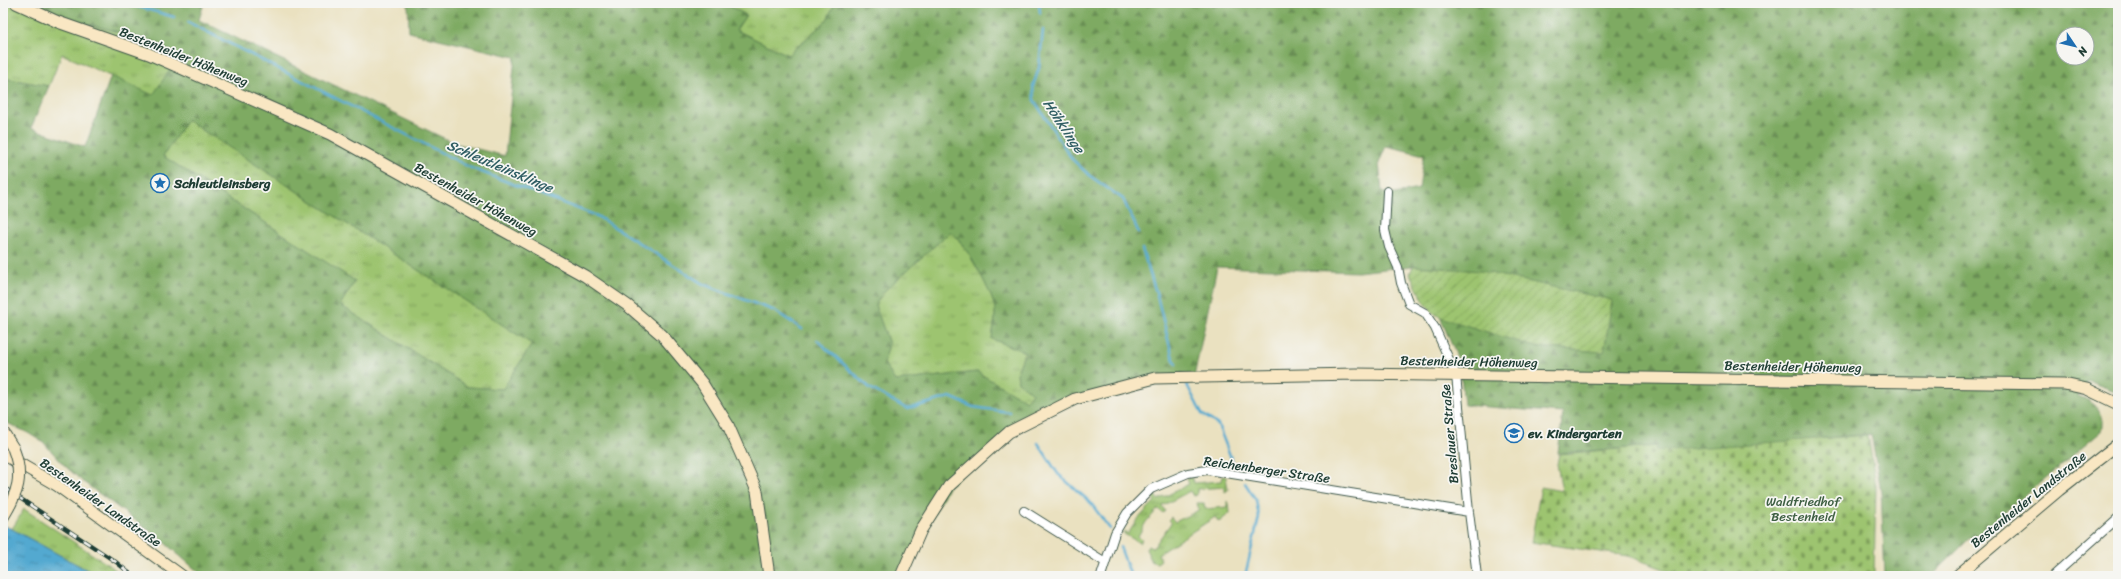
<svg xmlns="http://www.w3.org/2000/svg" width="2121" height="579" viewBox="0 0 2121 579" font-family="Sriracha,sans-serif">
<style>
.grass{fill:url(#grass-tufts);stroke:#5e8052}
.forest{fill:url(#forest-firs);stroke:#4e744b;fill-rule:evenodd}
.cemetery{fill:url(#cemetery-stones);stroke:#5e8052}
.garden{fill:url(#garden-furrows);stroke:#5e8052}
.water{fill:url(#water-ripples);stroke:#397382}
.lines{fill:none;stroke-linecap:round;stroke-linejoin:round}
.stream{stroke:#53a9d0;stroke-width:2.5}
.street-casing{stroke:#3d5649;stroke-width:10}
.secondary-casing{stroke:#3d5649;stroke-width:13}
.street{stroke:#fff;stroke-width:8}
.secondary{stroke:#f9e7c3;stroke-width:11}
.rail-casing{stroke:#1f3d34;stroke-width:4}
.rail{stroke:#f6f6f2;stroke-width:2.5;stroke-dasharray:8;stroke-linecap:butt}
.secondary-bridge-casing{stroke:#3d5649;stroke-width:13;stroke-linecap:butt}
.secondary-bridge{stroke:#f9e7c3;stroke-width:11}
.labels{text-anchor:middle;stroke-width:3.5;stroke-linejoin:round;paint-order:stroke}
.street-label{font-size:13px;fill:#1f3d34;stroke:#f6f6f2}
.poi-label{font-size:13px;font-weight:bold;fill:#1f3d34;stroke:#f6f6f2;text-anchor:start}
.park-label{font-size:13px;fill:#3e5f43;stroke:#f6f6f2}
.water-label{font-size:14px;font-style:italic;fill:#2f5d63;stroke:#f6f6f2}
</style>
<defs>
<pattern id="grass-tufts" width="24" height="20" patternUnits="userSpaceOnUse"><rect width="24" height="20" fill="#9dc46f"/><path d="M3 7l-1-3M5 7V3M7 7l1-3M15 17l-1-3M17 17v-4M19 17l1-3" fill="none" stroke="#7fa05c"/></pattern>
<pattern id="forest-firs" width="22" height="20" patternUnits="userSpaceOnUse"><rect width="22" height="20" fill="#7eaa62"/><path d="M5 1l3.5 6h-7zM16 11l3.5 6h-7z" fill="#678c52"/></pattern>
<pattern id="cemetery-stones" width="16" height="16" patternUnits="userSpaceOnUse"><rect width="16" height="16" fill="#9dc46f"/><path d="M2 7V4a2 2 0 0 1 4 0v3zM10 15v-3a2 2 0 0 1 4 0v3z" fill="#7fa05c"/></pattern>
<pattern id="garden-furrows" width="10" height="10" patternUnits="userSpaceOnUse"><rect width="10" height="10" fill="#9dc46f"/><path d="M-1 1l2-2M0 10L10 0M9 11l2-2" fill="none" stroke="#7fa05c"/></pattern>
<pattern id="water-ripples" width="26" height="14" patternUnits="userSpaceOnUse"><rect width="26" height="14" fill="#53a9d0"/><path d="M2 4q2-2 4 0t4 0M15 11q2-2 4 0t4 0" fill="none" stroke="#448baa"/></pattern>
</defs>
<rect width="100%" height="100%" fill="#f6f6f2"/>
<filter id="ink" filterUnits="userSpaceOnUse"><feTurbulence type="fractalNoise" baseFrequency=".025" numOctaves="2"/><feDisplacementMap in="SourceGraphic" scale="8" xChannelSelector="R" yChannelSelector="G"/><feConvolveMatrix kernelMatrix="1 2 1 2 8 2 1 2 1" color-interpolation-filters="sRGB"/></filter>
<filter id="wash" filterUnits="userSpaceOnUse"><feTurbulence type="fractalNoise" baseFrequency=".012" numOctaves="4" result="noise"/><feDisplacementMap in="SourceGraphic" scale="16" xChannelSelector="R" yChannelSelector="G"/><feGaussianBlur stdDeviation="0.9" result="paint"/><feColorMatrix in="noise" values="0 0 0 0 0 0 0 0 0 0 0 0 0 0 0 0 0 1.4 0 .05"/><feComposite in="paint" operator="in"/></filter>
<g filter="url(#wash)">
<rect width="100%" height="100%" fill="#eae1c0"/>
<path class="grass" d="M3 3H38L35 13 64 18 156 42 179 56 153 96 62 54 49 86 3 78Z
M724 3H835L827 20 788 55 736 30 746 15Z
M187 120 532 344 503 389 468 387 340 305 355 281 163 156Z
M950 232C962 237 991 291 994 305 997 314 993 329 992 339L1025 352 1017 372 1018 382 1033 393 1026 401 977 372 895 381 884 363 889 344 875 305 884 291Z
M1222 476 1226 477 1228 490 1225 492V487L1197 489V495L1193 496 1190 491 1162 506 1165 511 1163 513 1158 509 1146 522 1138 536 1142 540 1140 543 1124 534V531L1128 534 1137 520 1155 501 1151 497 1155 495 1158 500 1189 484 1187 479 1191 477 1194 483 1221 481Z
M1227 501 1229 503 1230 513 1219 522 1215 517 1158 554 1161 560 1157 563 1152 562 1146 549 1148 545 1153 548 1171 523 1168 520 1171 517 1175 522 1199 510 1197 503H1204L1205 509 1227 507Z
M24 509 125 576H98L12 529Z"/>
<path class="forest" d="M38 3H204L199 20 454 143 505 156 515 57 409 32 408 3H724L746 15 736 30 788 55 827 20 835 3H2118V392L2087 381 2078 396C2094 401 2107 413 2102 431L1975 537 1970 538 1932 576H1885L1881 491 1871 434 1723 447 1655 451 1654 446 1558 453 1563 413 1464 405 1460 364 1440 317 1535 347 1604 352 1612 300 1480 271 1413 266 1357 272 1217 267 1194 377 1155 378 1075 399 1009 432 949 486 901 576H203L158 537 82 481 64 465 44 443 28 433 3 421V78L49 86 31 128 85 147 111 76 153 95 179 56 154 41 64 18 58 22 35 13ZM2063 34H2087V58H2063ZM187 120 532 344 503 389 468 387 340 305 355 281 163 156ZM1386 146 1424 155 1419 189 1390 195 1382 192 1379 163ZM950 232C962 237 991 291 994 305 997 314 993 329 992 339L1025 352 1017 372 1018 382 1032 393 1026 401 977 372 895 381 884 363 889 344 875 305 884 291Z"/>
<path class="cemetery" d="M1868 435 1876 486 1874 576H1683L1628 556 1531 542 1541 487 1562 491 1557 464 1559 454 1655 446 1656 451Z"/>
<path class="garden" d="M1413 266 1480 271 1612 300 1604 352 1535 347 1440 317C1425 310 1417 288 1410 274Z"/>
<path class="water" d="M3 525 12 529 98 576H3Z"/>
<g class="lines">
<path class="stream" d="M125 3 174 17
M1039 3 1040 13
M188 22 471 168 597 216 703 284 775 311 802 329
M1043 30 1039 68 1033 86 1034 100 1072 159 1090 176 1123 199 1139 233
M1142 249 1156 292 1172 355 1176 364
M817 340 870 388 907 409 950 397 973 407 1009 412
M1187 385 1202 414 1218 425 1233 463
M1038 443 1058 474 1090 502 1110 529
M1120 547 1131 576
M1245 576 1259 517 1256 500 1245 483"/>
</g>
</g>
<g filter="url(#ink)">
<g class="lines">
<g class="street-casing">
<path id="street" d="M1387 191 1385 230 1389 247 1398 267 1401 283 1409 304 1425 313 1435 328 1456 375 1469 512 1477 576
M1024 511 1105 562
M1101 576 1115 533 1127 513 1151 489 1188 473 1207 470 1469 512
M2053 576 2118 518"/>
</g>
<g class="secondary-casing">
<path id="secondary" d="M16 3 58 22 149 54 330 134 585 276 627 305 662 335 702 383 728 425 757 491 769 576
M3 432 13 448
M3 454 58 486 182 576
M901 576 921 530 949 486 1009 432 1075 399 1155 378 1356 374 2064 384 2087 389 2118 404
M1957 576 2059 490 2118 444"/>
</g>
<use href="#street" class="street"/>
<use href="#secondary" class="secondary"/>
<g class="rail-casing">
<path id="rail" d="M3 487 116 562 133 576"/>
</g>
<use href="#rail" class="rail"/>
<g class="secondary-bridge-casing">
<path id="secondary-bridge" d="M3 517C18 493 24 476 13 448"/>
</g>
<use href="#secondary-bridge" class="secondary-bridge"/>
</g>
</g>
<defs>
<g id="sight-ring" transform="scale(1)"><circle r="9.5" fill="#f6f6f2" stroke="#1f6fb2" stroke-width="1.5"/><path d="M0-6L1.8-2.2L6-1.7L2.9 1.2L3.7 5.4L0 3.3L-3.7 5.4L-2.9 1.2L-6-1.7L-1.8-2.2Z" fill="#1f6fb2"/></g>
<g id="school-ring" transform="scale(1)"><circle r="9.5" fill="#f6f6f2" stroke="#1f6fb2" stroke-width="1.5"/><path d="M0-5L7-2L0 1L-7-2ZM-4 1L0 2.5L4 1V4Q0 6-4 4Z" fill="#1f6fb2"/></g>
</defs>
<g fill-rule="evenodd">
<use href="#sight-ring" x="160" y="183"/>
<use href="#school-ring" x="1514" y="433"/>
</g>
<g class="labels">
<g class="street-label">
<text transform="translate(184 56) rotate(22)" y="5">Bestenheider Höhenweg</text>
<text transform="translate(476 199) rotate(29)" y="5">Bestenheider Höhenweg</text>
<text transform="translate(1469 361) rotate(1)" y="5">Bestenheider Höhenweg</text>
<text transform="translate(1793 366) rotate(1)" y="5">Bestenheider Höhenweg</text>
<text transform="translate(1449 434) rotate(-95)" y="5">Breslauer Straße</text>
<text transform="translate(1267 469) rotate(8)" y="5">Reichenberger Straße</text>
<text transform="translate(2028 499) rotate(-39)" y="5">Bestenheider Landstraße</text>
<text transform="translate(101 502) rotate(35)" y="5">Bestenheider Landstraße</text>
</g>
<g class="poi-label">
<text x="174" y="188">Schleutleinsberg</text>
<text x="1528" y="438">ev. Kindergarten</text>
</g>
<g class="park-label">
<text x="1803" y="506">Waldfriedhof<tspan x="1803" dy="15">Bestenheid</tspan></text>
</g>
<g class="water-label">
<text transform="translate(1064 126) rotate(56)" y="5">Höhklinge</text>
<text transform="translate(500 166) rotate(23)" y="5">Schleutleinsklinge</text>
</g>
</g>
<rect width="2121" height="579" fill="none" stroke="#f6f6f2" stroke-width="16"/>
<g transform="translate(2075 46) rotate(125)"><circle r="19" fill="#f6f6f2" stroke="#a0aca6"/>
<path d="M0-3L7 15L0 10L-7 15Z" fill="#1f6fb2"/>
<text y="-6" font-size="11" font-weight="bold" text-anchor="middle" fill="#1f3d34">N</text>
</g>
</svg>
